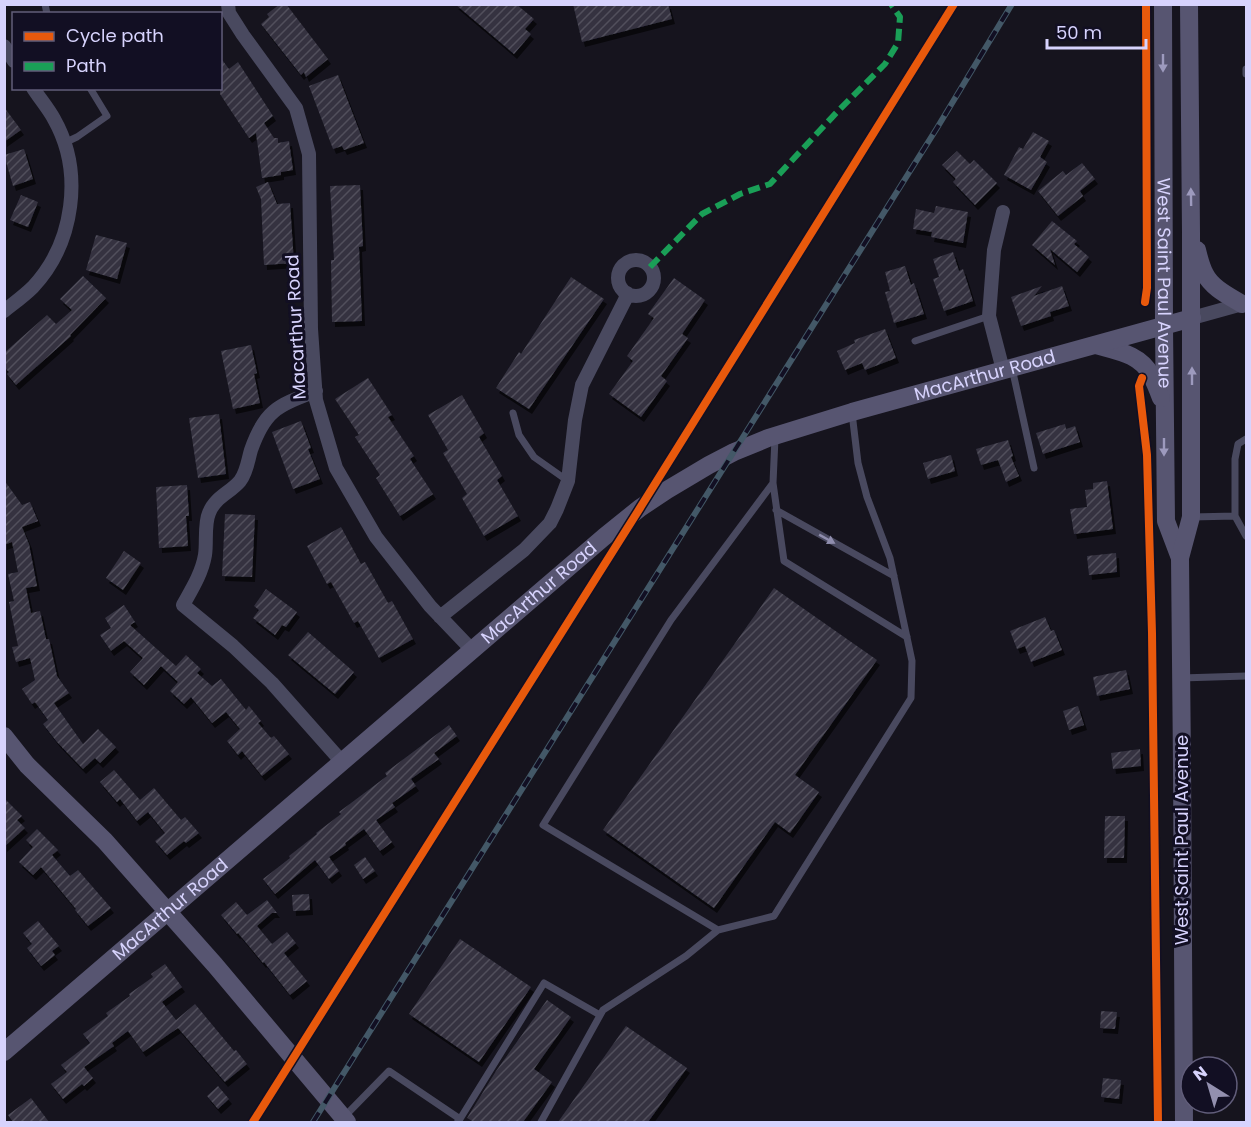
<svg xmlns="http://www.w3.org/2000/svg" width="1251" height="1127" viewBox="0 0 1251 1127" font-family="Poppins,sans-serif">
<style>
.building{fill:url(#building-hatch);filter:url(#shadow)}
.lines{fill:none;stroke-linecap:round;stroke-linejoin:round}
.lane{stroke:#49495f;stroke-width:7}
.street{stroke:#49495f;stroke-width:14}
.secondary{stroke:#575571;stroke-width:18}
.rail-casing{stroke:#435867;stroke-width:6}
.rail{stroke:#120f23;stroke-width:4;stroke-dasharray:11;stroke-linecap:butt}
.quiet{stroke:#1a9f57;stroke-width:6;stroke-dasharray:12 6;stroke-linecap:butt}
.cycleway-casing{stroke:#120f23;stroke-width:11}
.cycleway{stroke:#e8590c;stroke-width:8}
.oneway{fill:#9d9abe}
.oneway2{fill:#908eae}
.labels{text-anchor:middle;stroke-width:6;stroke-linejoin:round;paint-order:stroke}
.street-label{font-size:18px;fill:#d7d3fd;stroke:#120f23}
</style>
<defs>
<pattern id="building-hatch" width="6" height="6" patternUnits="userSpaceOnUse" patternTransform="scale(1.5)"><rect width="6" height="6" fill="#343240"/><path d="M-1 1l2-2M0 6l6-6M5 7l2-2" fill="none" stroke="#514f5c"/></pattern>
<filter id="shadow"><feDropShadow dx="3" dy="5" stdDeviation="0" flood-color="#0009"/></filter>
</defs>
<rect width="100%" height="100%" fill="#16141e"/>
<path class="building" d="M280 4H286L328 59 306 77 304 72 301 75 261 24 269 17 267 14Z
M455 4H516L534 19 525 29 531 34 514 54Z
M573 4H668L672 19 582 42Z
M220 57 229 69 238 62 273 116 264 123 274 138H278V143L289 141 293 170 281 172V175L262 178 256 133 249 138 220 94Z
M338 75 364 143 344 150 342 146 333 149 309 86Z
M4 107 21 130 4 142Z
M1033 132 1049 141 1040 157 1047 162 1031 190 1004 175 1019 147 1023 149Z
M24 149 33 179 13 186 4 155Z
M957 151 970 164 974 160 997 183 975 205 953 182 956 179 942 165Z
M1082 163 1095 179 1080 191 1083 196 1058 216 1038 191 1063 171 1066 175Z
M268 182 277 204 290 203 294 263 264 265 261 199 256 187Z
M360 185 363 246 359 247 362 321 332 322 331 260H334L330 186Z
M21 195 38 202 28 227 10 220Z
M936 206 968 212 963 243 931 237 932 232 913 229 916 209 934 213Z
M1052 221 1077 241 1074 244 1089 257 1077 272 1050 249 1055 265 1032 245Z
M96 235 127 243 117 279 86 270Z
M953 252 959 271 963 269 973 301 944 311 933 279 939 277 933 259Z
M905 266 911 285 914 283 924 314 894 323 885 292 890 291 885 272Z
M83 276 106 298 70 335 71 336 16 385 7 374 9 372 4 367V353L47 315 56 324 72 310 60 299Z
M571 277 604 299 529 409 496 388 519 352 521 354Z
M674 278 705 300 682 334 688 338 661 376 667 381 641 417 609 394 633 361 627 356 654 318 648 314Z
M1042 286 1034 296 1062 286 1069 306 1050 312 1051 316 1021 326 1011 297Z
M885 329 896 358 865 370 862 363 845 370 837 351 855 343 854 340Z
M251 345 257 373 254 374 260 403 233 409 221 351Z
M368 378 392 415 388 417 414 456 410 459 433 494 400 516 376 478 380 475 355 437 359 435 335 399Z
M462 395 484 433 479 437 502 476 497 480 518 516 484 536 462 498 467 494 443 453 448 450 428 415Z
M219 414 226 474 198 478 189 418Z
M301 421 311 448 308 449 320 479 293 489 272 432Z
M1065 424 1066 429 1075 426 1080 442 1043 454 1036 433Z
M1008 440 1013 456 1011 457 1019 476 1006 482 998 460 981 465 976 449Z
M951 455 955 471 928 479 923 463Z
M4 480 22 505 30 502 38 521 22 527 29 544 37 586 26 588 31 613 40 611 46 639H49L57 676 69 693 54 703 83 744 98 729 116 747 100 763 95 758 83 769 57 742 43 724 48 720 35 702 32 704 22 689 35 680 30 658 16 662 12 647 18 646 9 602 14 601 8 574 18 572 12 542 4 545Z
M1107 481 1113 529 1074 534 1070 509 1087 507 1085 490 1093 489V483Z
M187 485 189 516H186L188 546 159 548 156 487Z
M225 514 255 515 252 577 222 576Z
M341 527 361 564 365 562 388 603 392 601 413 639 379 658 358 621 354 623 331 582 327 584 307 546Z
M124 551 141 563 123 590 106 578Z
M1116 553 1117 572 1089 575 1087 556Z
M774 588 877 660 795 775 819 792 790 833 775 822 714 908 603 830Z
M266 589 297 612 286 627 282 625 275 635 253 618 259 610 254 606Z
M124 605 135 622 130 625 176 666 186 655 201 669 197 673 212 686 221 679 246 710 249 706 261 721 258 723 271 738 274 736 289 754 262 776 242 751 238 755 227 741 240 729 226 712 212 723 191 697 184 704 170 691 178 682 161 666 144 685 130 672 143 658 124 641 111 651 100 635 111 628 105 618Z
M1045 617 1051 631 1054 630 1062 650 1031 662 1025 646 1017 649 1010 631Z
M308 632 354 672 335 694 288 655Z
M1126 670 1130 689 1097 696 1093 677Z
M1078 706 1084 725 1069 730 1063 711Z
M449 725 457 736 434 753 439 759 411 779 416 786 392 803 395 807 376 820 392 842 380 851 364 829 345 843 346 845 329 857 339 871 329 879 315 860 275 894 263 879 290 858 289 856 317 834 316 833 341 814 339 812 387 776 385 773Z
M1140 749 1141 766 1113 769 1111 753Z
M114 770 140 800 154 788 181 820 185 817 199 833 186 843 184 841 167 855 155 841 165 833 148 812 137 821 120 799 117 802 100 782Z
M4 798 22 816 17 820 25 828 4 847Z
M1105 816H1125L1124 858H1104Z
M37 829 58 850 52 855 70 876 78 870 111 908 88 926 75 910 76 909 41 867 33 875 19 862 33 847 26 840Z
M365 857 375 871 363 879 354 865Z
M309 894 310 910 293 911 292 895Z
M267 900 277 913H272L257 926 272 944 287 932 296 943 284 953 307 981 290 995 264 962 263 963 238 933 237 934 221 915 236 902 247 915Z
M38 921 59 946 52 951 55 955 41 966 27 948 32 944 23 933Z
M460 939 531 987 479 1062 409 1014Z
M165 964 182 987 162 1002 176 1020 195 1004 234 1051 236 1050 247 1064 225 1082 178 1028 143 1052 128 1031 112 1043 114 1046 84 1067 93 1078 84 1086 82 1084 63 1099 51 1084 67 1072 61 1065 90 1043 83 1034 108 1016 106 1013 130 996 129 994 153 977 151 974Z
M547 1000 571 1017 534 1069 552 1082 523 1122H474L467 1118 496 1071Z
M1101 1011 1117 1012 1115 1029 1100 1028Z
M626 1026 687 1068 648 1122H558Z
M1103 1078 1121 1080 1119 1099 1101 1097Z
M218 1086 229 1099 218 1109 207 1096Z
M31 1098 49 1122H13L8 1115Z"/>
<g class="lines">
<path class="lane" d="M45 4 47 14
M1246 69V74
M64 143 77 137 107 116 90 88
M915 341 989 316
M1012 368 1034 468
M513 413 519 435 534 457 568 481
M775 438 773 483 671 620 543 825 718 930 774 916 911 698 912 661 890 558 867 497 858 463 852 413
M773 483 784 561 907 637
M776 510 894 576
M1235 516V459L1238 444 1246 439
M1192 517 1235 516 1246 536
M1181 678 1246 676
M345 1116 389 1071 460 1119 458 1121
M460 1119 544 983 600 1015
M541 1122 603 1010 686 956 718 930"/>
<path class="street" d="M228 4 229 13 243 35 296 108 309 154 311 329 316 400 336 468 376 537 430 606 472 650
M4 46 14 61
M1003 212 994 250 989 316 1003 370
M618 278a18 18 0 1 1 36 0a18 18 0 1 1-36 0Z
M4 311C14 303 24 296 33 287 74 243 84 172 54 119 48 108 40 99 33 88
M1192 318 1246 303
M316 391C277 406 265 410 251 450 248 460 247 472 240 481 230 493 215 497 209 513 204 524 207 543 205 555 202 573 192 589 183 605L233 646 272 683 342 762
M440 617 524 550 550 523 557 509 568 481 575 420 582 385 625 300 627 293"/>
<g class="secondary">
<path id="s1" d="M1163 4 1164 326 1166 521 1180 558"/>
<path d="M1197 250C1199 258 1201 267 1205 274 1212 288 1229 296 1242 304"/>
<path d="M1096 345C1117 351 1140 354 1151 375 1155 382 1158 390 1161 398"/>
<path d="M4 736 27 765 105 841 151 893 215 965 347 1122"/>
<path id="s2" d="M4 1052 604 537 640 508 667 490 709 465 734 452 768 438 852 412 1192 318"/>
<path d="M1184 1122 1182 765 1180 558 1191 517V233L1189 4"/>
</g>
<g class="rail-casing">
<path id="rail" d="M313 1122 937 128 1012 4"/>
</g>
<use href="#rail" class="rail"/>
<path class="quiet" d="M650 267 702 214 740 194 770 184 837 112 885 64 898 43 900 17 891 4"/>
<g class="cycleway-casing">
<path id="cycleway" d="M1145 302 1147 288 1146 4
M1142 378 1139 386 1147 455 1152 633 1158 1122
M253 1122 640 508 954 4"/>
</g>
<use href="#cycleway" class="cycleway"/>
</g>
<defs><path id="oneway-solid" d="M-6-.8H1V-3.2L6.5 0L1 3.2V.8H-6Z" transform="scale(1.5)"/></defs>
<g class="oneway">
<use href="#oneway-solid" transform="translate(1163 63) rotate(90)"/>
<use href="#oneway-solid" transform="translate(1191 197) rotate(-91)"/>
<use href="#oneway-solid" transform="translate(1192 376) rotate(-90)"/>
<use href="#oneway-solid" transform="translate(1164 447) rotate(90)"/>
</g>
<use class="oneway2" href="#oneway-solid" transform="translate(827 539) rotate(29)"/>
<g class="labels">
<g class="street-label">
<text dy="6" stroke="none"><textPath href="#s1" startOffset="279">West Saint Paul Avenue</textPath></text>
<text transform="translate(296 327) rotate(-93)" y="6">Macarthur Road</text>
<text dy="6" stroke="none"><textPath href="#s2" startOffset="1209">MacArthur Road</textPath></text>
<text dy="6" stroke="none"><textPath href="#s2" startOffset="705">MacArthur Road</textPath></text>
<text transform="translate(1182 840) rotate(-90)" y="6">West Saint Paul Avenue</text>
<text dy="6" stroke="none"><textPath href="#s2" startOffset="219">MacArthur Road</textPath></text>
</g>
</g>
<rect width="1251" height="1127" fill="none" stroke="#d7d3fd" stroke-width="12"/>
<rect x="12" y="12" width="210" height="78" fill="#120f23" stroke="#615d7a" stroke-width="1.5"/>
<rect x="24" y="32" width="30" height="9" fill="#e8590c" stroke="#615d7a" stroke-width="1.5"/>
<text x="66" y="42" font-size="18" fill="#d7d3fd">Cycle path</text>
<rect x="24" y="62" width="30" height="9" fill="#1a9f57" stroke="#615d7a" stroke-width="1.5"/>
<text x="66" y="72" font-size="18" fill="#d7d3fd">Path</text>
<g transform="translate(1209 1085) rotate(323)"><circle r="28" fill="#120f23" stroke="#615d7a" stroke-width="1.5"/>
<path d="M0-4.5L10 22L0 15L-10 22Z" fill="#9390af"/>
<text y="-9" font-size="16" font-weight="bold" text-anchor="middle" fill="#d7d3fd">N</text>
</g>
<path d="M1047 39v9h99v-9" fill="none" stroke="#d7d3fd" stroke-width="3"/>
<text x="1056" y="39" font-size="18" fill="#d7d3fd" stroke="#120f23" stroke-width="4.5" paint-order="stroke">50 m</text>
</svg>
